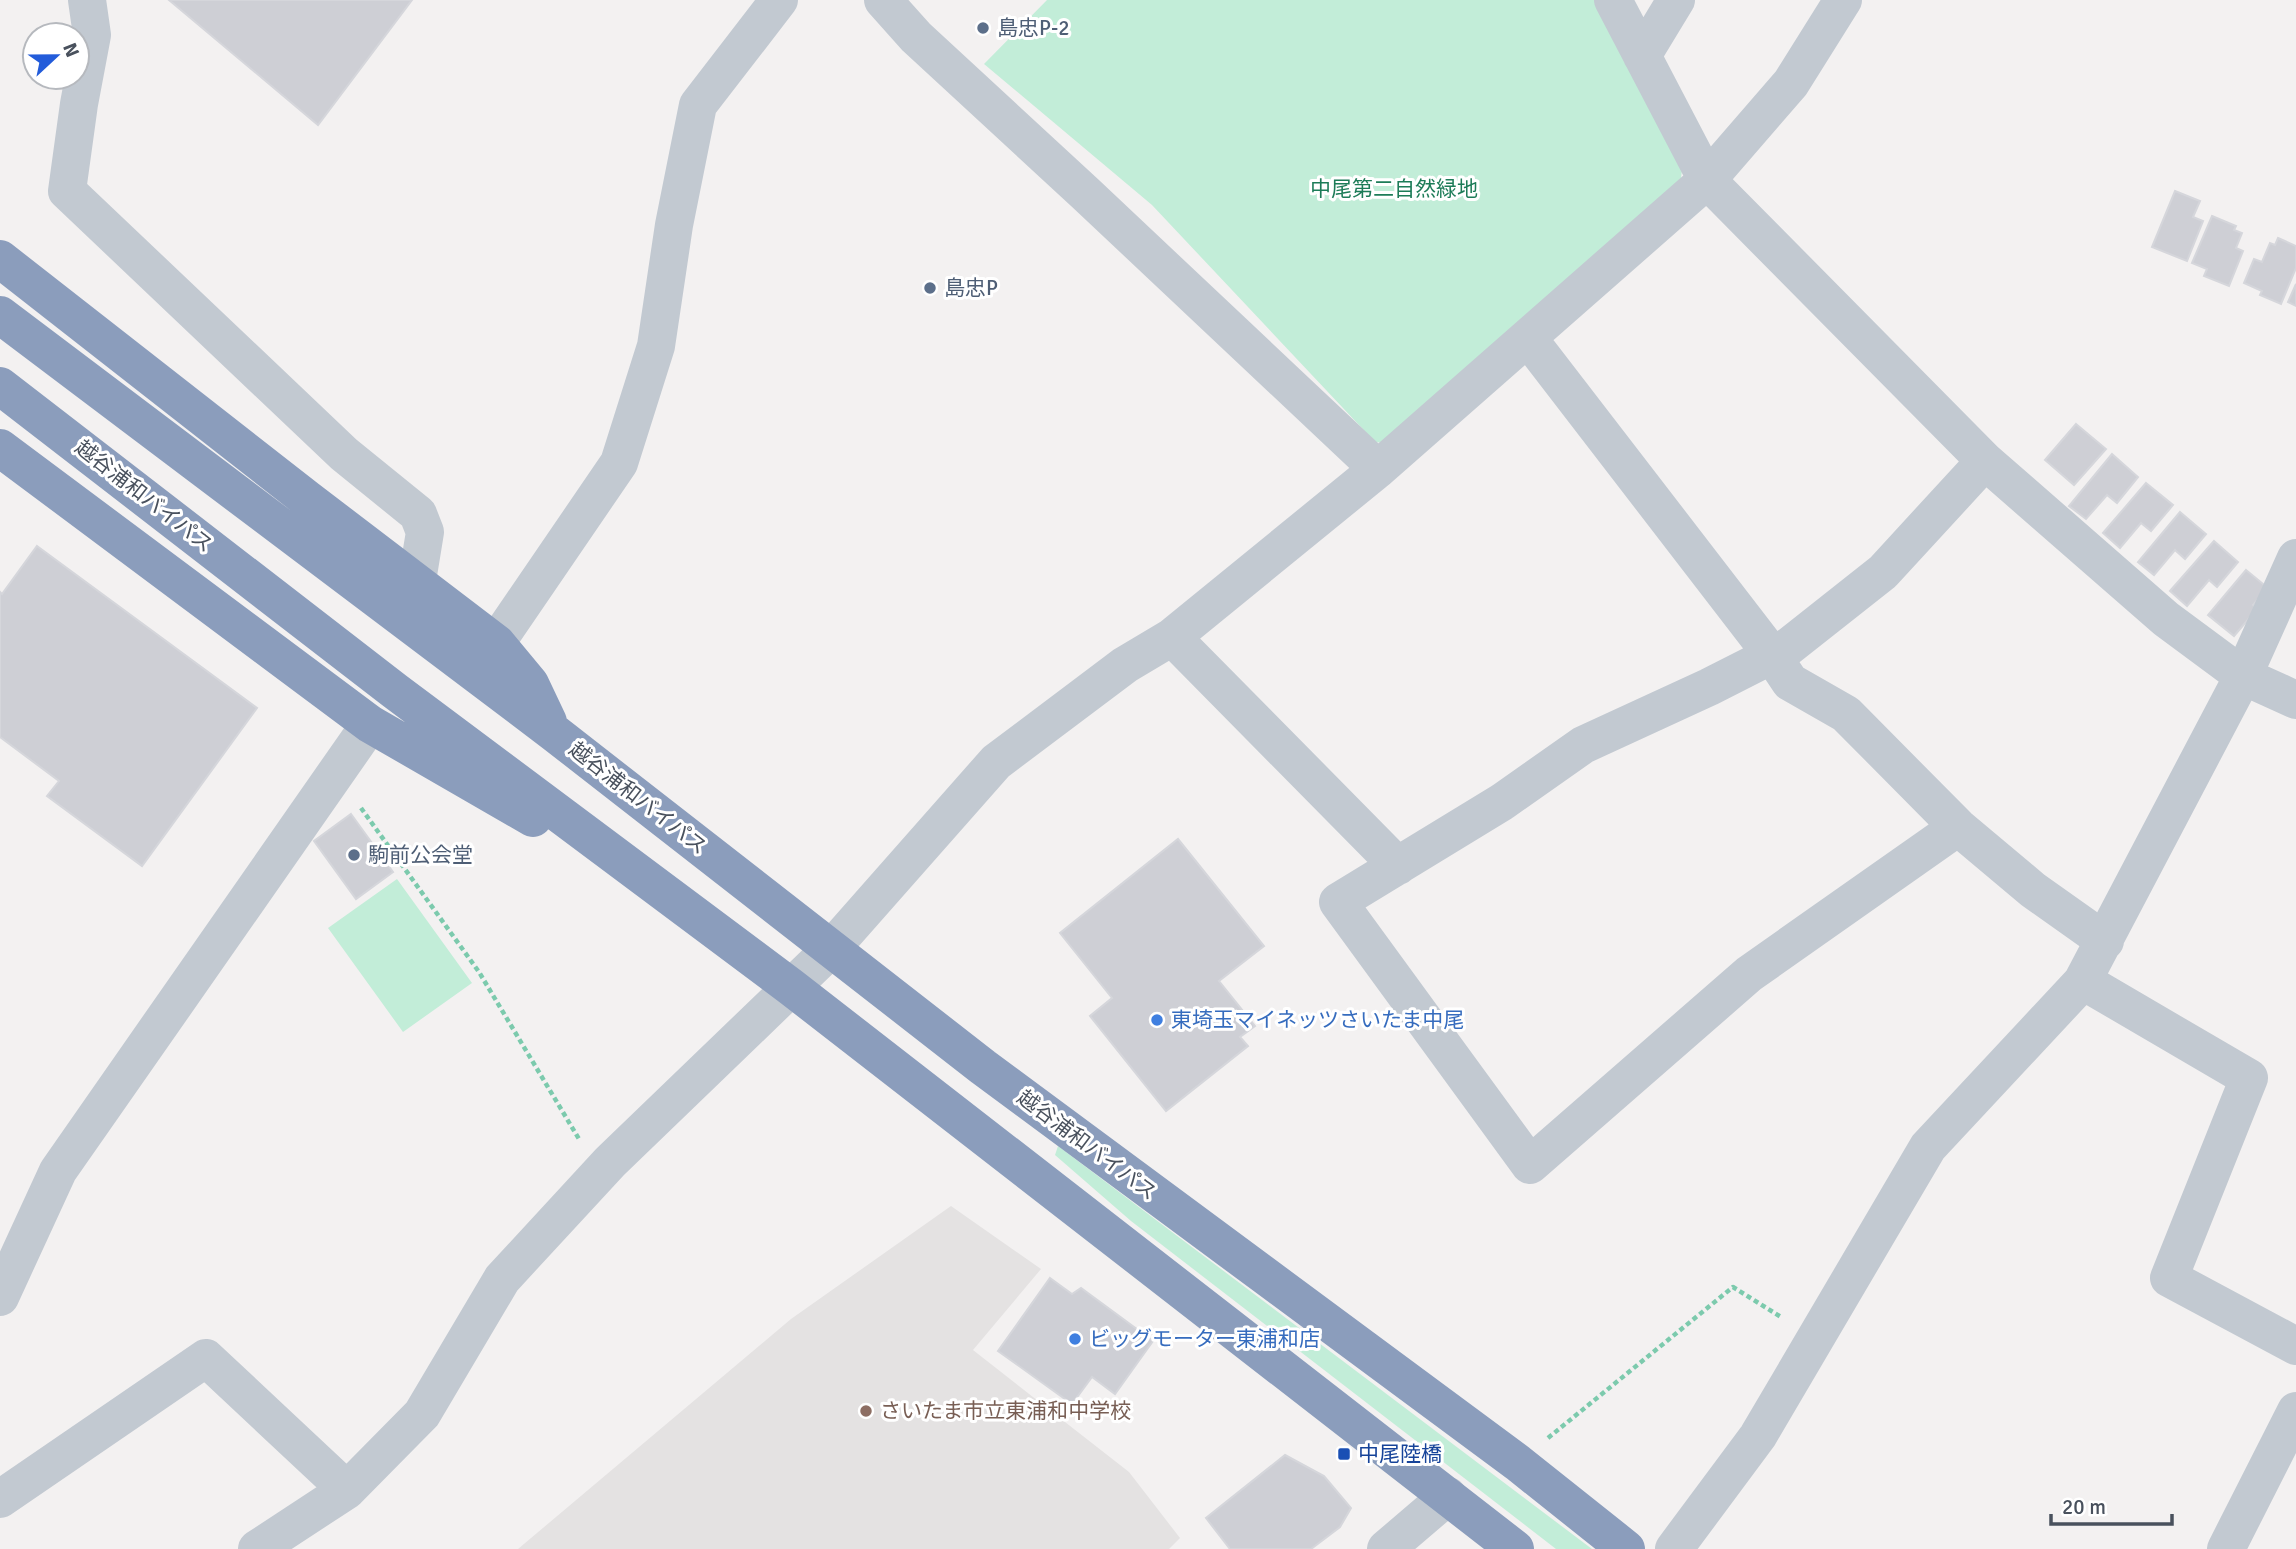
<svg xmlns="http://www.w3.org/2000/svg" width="2296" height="1549" viewBox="0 0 2296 1549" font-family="Signika,'Noto Sans JP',sans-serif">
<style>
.education{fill:#e4e2e2}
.green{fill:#c2edd8}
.building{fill:#cecfd5;stroke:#d5d6db;stroke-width:2}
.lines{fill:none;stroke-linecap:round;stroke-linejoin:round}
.path{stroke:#7ccaad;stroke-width:4.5;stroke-dasharray:5 3.5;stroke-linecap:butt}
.street{stroke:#c2c9d1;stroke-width:38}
.highway{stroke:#8b9dbc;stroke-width:38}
.service-dot{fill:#5c6f8a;stroke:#fff;stroke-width:2.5}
.shop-dot{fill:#3f7fe0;stroke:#fff;stroke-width:2.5}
.education-dot{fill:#8d6e63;stroke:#fff;stroke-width:2.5}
.transit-dot{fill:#1a4fb4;stroke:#fff;stroke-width:2.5}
.labels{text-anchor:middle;stroke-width:6;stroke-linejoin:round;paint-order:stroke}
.service-label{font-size:21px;fill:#4e5e75;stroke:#fff;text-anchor:start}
.park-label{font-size:21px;fill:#1d7c58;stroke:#fff}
.street-label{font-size:21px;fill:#49515d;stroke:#fff}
.shop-label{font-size:21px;fill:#366cbe;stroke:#fff;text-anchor:start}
.education-label{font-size:21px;fill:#785e54;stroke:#fff;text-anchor:start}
.transit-label{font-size:21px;fill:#164399;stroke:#fff;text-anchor:start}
</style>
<rect width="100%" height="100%" fill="#f3f1f1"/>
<path class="education" d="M951 1206 1041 1269 973 1350 1129 1472 1180 1538 1169 1549H518L791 1319Z"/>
<path class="green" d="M1047 0H1595L1683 162 1680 186 1393 444 1375 442 1152 205 984 64Z
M397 879 472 983 403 1032 328 928Z
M1058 1146 1592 1549H1556L1131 1221 1055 1155Z"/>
<path class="building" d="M169 0H412L318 125Z
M2175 191 2200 201 2193 217 2203 221 2187 261 2152 247Z
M2212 216 2236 226 2234 230 2242 233 2236 248 2243 251 2229 286 2204 276 2207 269 2192 263Z
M2278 238 2296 246V268L2281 304 2260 295 2262 291 2244 283 2254 259 2262 262 2270 243 2275 245Z
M2296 284V306L2288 302Z
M2076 424 2106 449 2074 485 2045 460Z
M2112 454 2138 477 2117 503 2107 495 2086 519 2069 506Z
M2146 483 2173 505 2151 531 2141 523 2120 548 2103 533Z
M2180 512 2206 534 2185 559 2175 550 2154 575 2138 562Z
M2214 541 2238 562 2217 587 2209 580 2187 606 2170 591Z
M37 546 257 708 142 866 47 796 59 781 0 737V592L2 594Z
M2246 570 2268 588 2253 605 2257 609 2234 636 2208 615Z
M351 814 393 872 356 899 314 841Z
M1178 839 1264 946 1219 981 1255 1026 1240 1037 1248 1046 1166 1111 1090 1016 1112 998 1060 933Z
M1050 1278 1072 1294 1081 1288 1153 1341 1115 1394 1092 1377 1072 1404 998 1351Z
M1285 1455 1324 1476 1351 1508 1340 1527 1311 1549H1230L1206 1518Z"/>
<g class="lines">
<path class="path" d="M361 808 479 972 579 1139
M1548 1438 1733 1287 1781 1317"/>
<path class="street" d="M87 0 92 35 79 104 67 191 344 454 418 514 425 532 417 581
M883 0 916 37 1085 193 1378 469
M1613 0 1707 180 1985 461 2166 619 2243 676 2296 700
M1642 56 1676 0
M1528 338 1772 655 1790 682 1846 714 1958 827 2033 890 2105 941
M1172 637 1398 866
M496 643 619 463 656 346 674 225 698 105 779 0
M1958 827 1749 974 1530 1165 1338 902 1502 802 1583 745 1709 687 1788 647 1883 572 1985 461
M2083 981 2249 1078 2169 1278 2296 1346
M0 1297 58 1171 370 724
M0 1499 206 1358 347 1490
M257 1549 347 1490 422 1414 502 1279 610 1162 831 949 996 762 1125 665 1172 637 1378 469 1707 180 1791 83 1843 0
M1386 1549 1448 1496
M1674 1549 1758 1436 1928 1147 2082 982 2243 676 2296 558
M2226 1549 2296 1411"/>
<path class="highway" d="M0 259 307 499 496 643 530 684 548 722
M0 315 553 732 983 1067 1518 1463 1626 1549
M0 386 395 691 791 987 1515 1549
M0 448 370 724 533 818"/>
</g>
<g class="service-dot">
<circle cx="983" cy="28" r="7"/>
<circle cx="930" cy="288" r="7"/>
<circle cx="354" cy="855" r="7"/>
</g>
<g class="shop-dot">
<circle cx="1157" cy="1020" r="7"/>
<circle cx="1075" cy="1339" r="7"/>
</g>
<circle class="education-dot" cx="866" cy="1411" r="7"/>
<rect class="transit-dot" x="1337" y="1447" width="14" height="14" rx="3.5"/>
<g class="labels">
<g class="service-label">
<text x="997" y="35">島忠P-2</text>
<text x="944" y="295">島忠P</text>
<text x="368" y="862">駒前公会堂</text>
</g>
<g class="park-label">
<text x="1394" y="196">中尾第二自然緑地</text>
</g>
<g class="street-label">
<text transform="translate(144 496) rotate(38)" y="7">越谷浦和バイパス</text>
<text transform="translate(638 798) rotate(38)" y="7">越谷浦和バイパス</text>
<text transform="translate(1087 1145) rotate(37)" y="7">越谷浦和バイパス</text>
</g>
<g class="shop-label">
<text x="1171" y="1027">東埼玉マイネッツさいたま中尾</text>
<text x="1089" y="1346">ビッグモーター東浦和店</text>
</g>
<g class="education-label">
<text x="880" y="1418">さいたま市立東浦和中学校</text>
</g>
<g class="transit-label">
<text x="1358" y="1461">中尾陸橋</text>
</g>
</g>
<g transform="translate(56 56) rotate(68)"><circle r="33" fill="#ffffff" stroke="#b6b9be" stroke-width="2"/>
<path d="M0-5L12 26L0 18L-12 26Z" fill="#235cda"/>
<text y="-10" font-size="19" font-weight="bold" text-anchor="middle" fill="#49515d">N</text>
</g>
<path d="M2051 1514v10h121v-10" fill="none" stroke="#49515d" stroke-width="3.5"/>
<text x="2062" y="1514" font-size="21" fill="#49515d" stroke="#ffffff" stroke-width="5" paint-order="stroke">20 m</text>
</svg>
